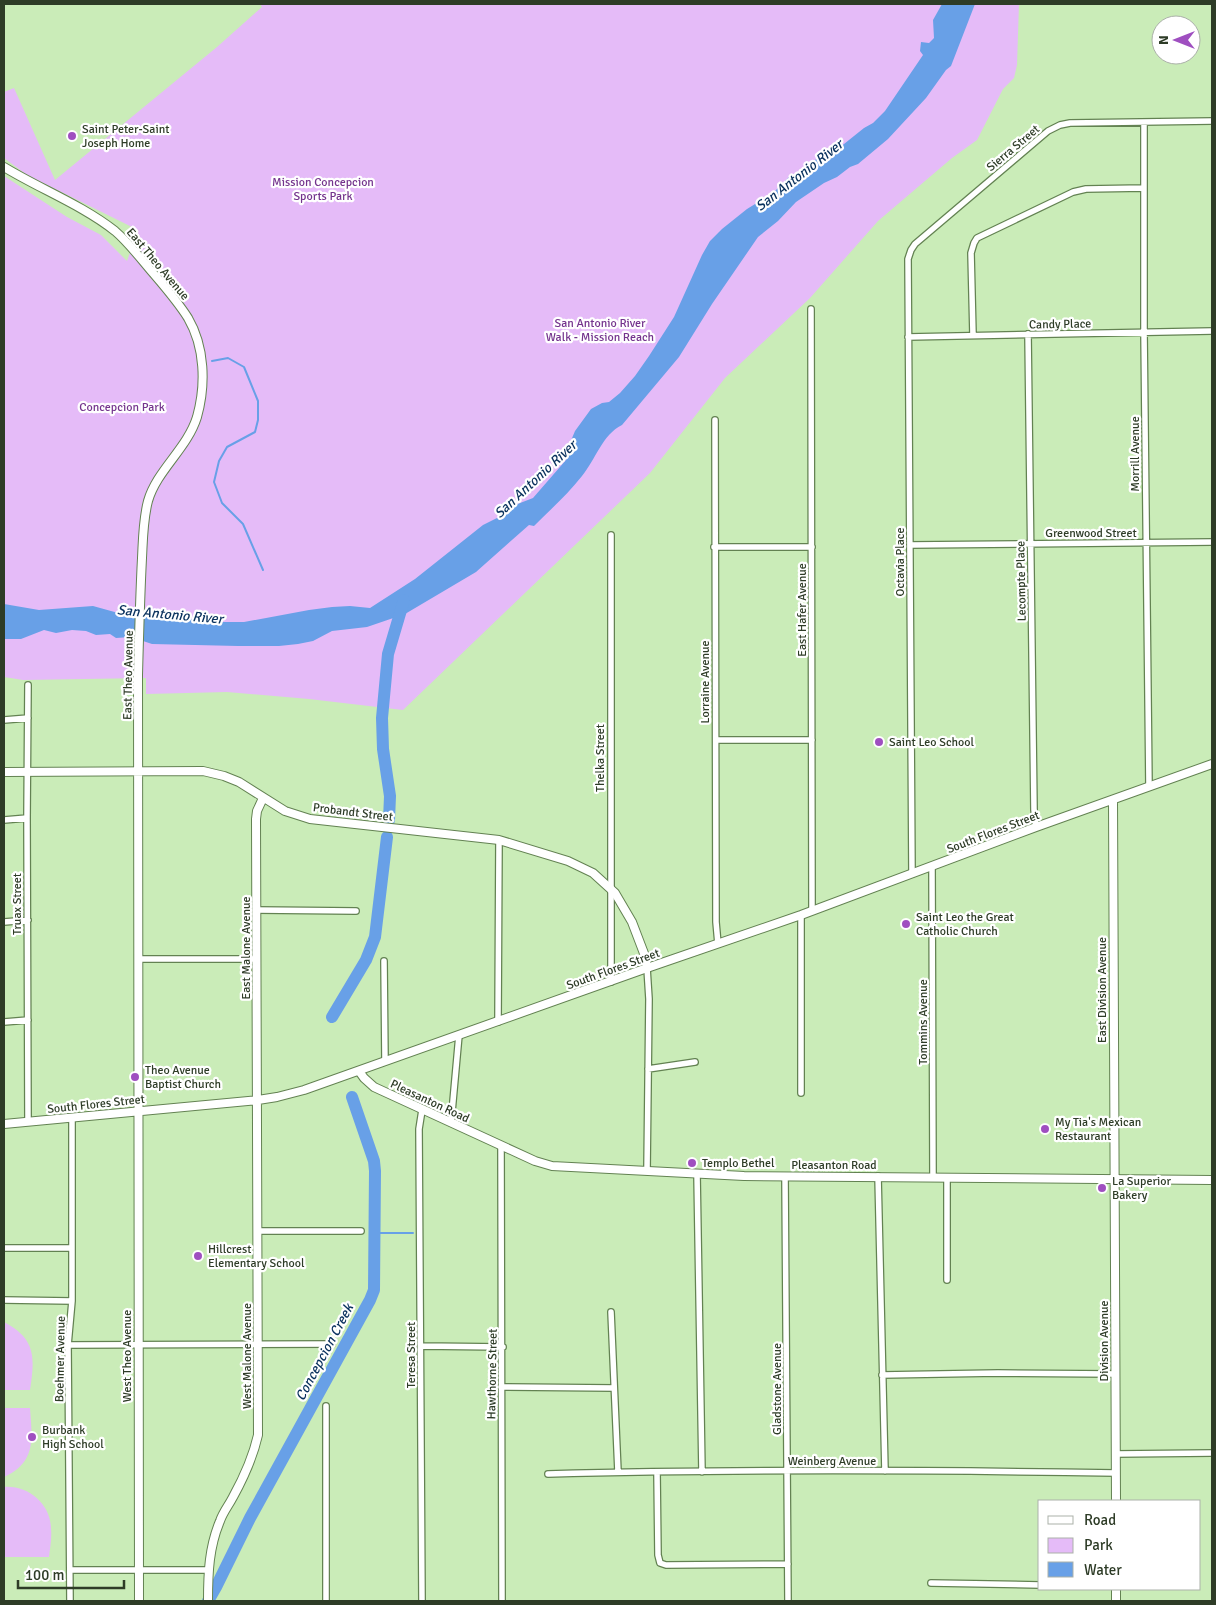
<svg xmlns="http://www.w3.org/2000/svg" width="1216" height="1605" viewBox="0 0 1216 1605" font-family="Signika,sans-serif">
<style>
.green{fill:#e5bbf8}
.water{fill:#68a0e7}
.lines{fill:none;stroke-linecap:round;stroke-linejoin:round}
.stream{stroke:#68a0e7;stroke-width:2}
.river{stroke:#68a0e7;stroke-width:12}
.street-casing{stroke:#638252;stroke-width:8}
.secondary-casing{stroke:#638252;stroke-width:10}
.street{stroke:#fff;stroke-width:5.5}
.secondary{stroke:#fff;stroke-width:8}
.poi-dot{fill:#9f4fc0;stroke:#fff;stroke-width:2}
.labels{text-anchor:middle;stroke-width:4.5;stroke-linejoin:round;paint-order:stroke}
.poi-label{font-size:12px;fill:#2e3c27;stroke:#fff;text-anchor:start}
.street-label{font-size:12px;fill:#2e3c27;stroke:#fff}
.park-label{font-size:12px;fill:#74348d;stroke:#fff}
.water-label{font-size:14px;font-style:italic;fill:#09315d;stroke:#fff}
</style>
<rect width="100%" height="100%" fill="#caecb8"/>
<path class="green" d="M260 4H1019L1017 65 1014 78 1003 89 977 140 952 158 878 221 810 298 725 378 650 473 403 710 309 699 227 692 146 694V678L23 680 4 677V176L67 217 101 235 127 261 138 230 27 175 4 158V92L14 88 55 180 217 47 262 7Z
M4 1322C36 1339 35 1357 30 1390H4Z
M4 1408H30C32 1438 37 1462 4 1477Z
M4 1487C28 1485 51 1504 51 1529 52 1538 50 1548 49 1557H4Z"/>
<path class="water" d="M942 4H975L951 66 946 70 926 98 888 139 858 164 850 167 837 177 824 183 796 202 778 221 758 237 712 304 679 357 622 425C602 435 596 459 582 476 568 494 550 510 534 526L529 525 476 572 405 614 367 627 332 631 313 641 298 644 279 646H238L152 644 131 637 116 638 110 634 96 635 86 631 72 630 56 633 44 630 21 639H4V604L39 610 93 606 129 616 170 617 220 622H244L309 610 332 607 350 606 370 608 415 579 483 525 499 517 515 505 533 498 566 460 570 443 575 431 591 409 602 403 609 402 620 393 635 376 649 356 674 317 702 255 710 241 722 229 747 209 773 193 789 177C795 177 798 174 804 175L813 168 814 162 820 153 834 152 864 128 873 123 885 111 923 55 920 51 921 42 929 43 934 38 933 20Z"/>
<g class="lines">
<path class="stream" d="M212 361 228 358 244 367 258 401V420L255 432 227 447 219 461 214 482 222 503 243 524 263 570
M375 1233H413"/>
<path class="river" d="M389 820 390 796 383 749 382 718 388 654 404 600
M332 1017 366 960 375 937 387 837
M208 1601 216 1587 250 1518 370 1300 374 1290 375 1171 374 1161 352 1097"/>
<g class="street-casing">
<path id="street" d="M1144 122V332L1149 787
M811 309 812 911
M1028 334 1034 810 1036 827
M973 335 971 253 974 243 977 238 1073 192 1086 189 1144 188
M908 337 1212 331
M715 420 716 922 718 944
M611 535V982
M910 545 1212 542
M714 547H812
M28 685 27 818 28 1122
M4 720 28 718
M716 740H812
M4 820 27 818
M932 867 933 1178
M912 874 908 259 911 250 915 244 1048 131 1060 125 1070 123 1212 121
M257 910 356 911
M4 922 28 920
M138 959H257
M384 961 385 1061
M4 1022 28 1020
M498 1022 499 840
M648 1069 695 1062
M801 1093V915
M422 1110 419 1129 422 1601
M451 1123 459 1035
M501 1146 502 1601
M647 1171 649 999 647 968
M697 1174 702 1472
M785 1176 788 1601
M878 1176 885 1471
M947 1178V1280
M258 1231H361
M4 1248H72
M4 1300 72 1301
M611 1312 618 1472
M68 1345 332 1344
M421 1346 503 1347
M882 1375 998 1373 1115 1374
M501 1387 614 1388
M326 1406V1601
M1115 1454 1212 1453
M657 1472 658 1555 660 1563 666 1565 788 1564
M548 1474C737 1469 926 1470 1116 1473
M70 1570H208
M931 1583 1040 1585
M70 1601 68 1345 72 1301V1118"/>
</g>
<g class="secondary-casing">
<path id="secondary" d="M4 167C40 189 82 205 115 231 129 243 141 259 153 273 165 287 178 302 188 318 205 347 206 385 197 417 187 449 157 470 148 501 143 520 143 539 142 558 140 597 139 636 138 675L139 1601
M4 772 203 771 224 776 239 782 285 811 310 819 499 840 568 861 593 873 615 893 632 922 645 956 647 968
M1113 800 1116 1501
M359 1071 364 1078 374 1087 535 1161 552 1166 744 1176 1212 1180
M4 1124 258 1100 277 1097 304 1090 647 968 801 915 1036 827 1212 764
M1116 1589V1601
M208 1601C208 1573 209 1547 220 1521 223 1512 229 1505 233 1497 244 1477 253 1457 258 1435L256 819 257 811 263 798"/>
</g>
<use href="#street" class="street"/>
<use href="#secondary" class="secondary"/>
</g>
<g class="poi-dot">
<circle cx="72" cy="136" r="5"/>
<circle cx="879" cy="742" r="5"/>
<circle cx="906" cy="924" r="5"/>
<circle cx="135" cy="1077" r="5"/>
<circle cx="1045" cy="1129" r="5"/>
<circle cx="692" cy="1163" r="5"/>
<circle cx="1102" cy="1188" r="5"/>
<circle cx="198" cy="1256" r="5"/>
<circle cx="32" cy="1437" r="5"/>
</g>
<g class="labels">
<g class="poi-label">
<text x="82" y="133">Saint Peter-Saint<tspan x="82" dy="14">Joseph Home</tspan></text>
<text x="889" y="746">Saint Leo School</text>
<text x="916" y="921">Saint Leo the Great<tspan x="916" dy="14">Catholic Church</tspan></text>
<text x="145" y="1074">Theo Avenue<tspan x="145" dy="14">Baptist Church</tspan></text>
<text x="1055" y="1126">My Tia's Mexican<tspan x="1055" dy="14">Restaurant</tspan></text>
<text x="702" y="1167">Templo Bethel</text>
<text x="1112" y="1185">La Superior<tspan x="1112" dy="14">Bakery</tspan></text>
<text x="208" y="1253">Hillcrest<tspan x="208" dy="14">Elementary School</tspan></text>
<text x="42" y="1434">Burbank<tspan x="42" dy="14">High School</tspan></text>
</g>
<g class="street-label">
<text transform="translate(1013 148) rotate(-40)" y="4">Sierra Street</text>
<text transform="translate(158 264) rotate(50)" y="4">East Theo Avenue</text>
<text transform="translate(1060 324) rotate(-1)" y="4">Candy Place</text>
<text transform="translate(1135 454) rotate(-90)" y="4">Morrill Avenue</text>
<text x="1091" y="537">Greenwood Street</text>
<text transform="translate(900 562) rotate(-90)" y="4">Octavia Place</text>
<text transform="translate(1021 581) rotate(-91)" y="4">Lecompte Place</text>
<text transform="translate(802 610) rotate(-90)" y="4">East Hafer Avenue</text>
<text transform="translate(128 675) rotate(-89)" y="4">East Theo Avenue</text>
<text transform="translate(705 682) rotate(-90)" y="4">Lorraine Avenue</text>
<text transform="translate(600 758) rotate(-90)" y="4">Thelka Street</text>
<text transform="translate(353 812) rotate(7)" y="4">Probandt Street</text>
<text transform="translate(993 832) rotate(-21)" y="4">South Flores Street</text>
<text transform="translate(17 904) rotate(-90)" y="4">Truax Street</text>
<text transform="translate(246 948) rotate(-90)" y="4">East Malone Avenue</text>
<text transform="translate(613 969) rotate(-20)" y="4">South Flores Street</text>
<text transform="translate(1102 990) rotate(-90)" y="4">East Division Avenue</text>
<text transform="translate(923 1022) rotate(-90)" y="4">Tommins Avenue</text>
<text transform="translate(430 1101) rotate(25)" y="4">Pleasanton Road</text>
<text transform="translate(96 1104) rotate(-6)" y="4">South Flores Street</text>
<text x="834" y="1169">Pleasanton Road</text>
<text transform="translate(1104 1341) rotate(-90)" y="4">Division Avenue</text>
<text transform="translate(411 1355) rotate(-90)" y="4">Teresa Street</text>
<text transform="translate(127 1356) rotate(-90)" y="4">West Theo Avenue</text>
<text transform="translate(247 1356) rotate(-90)" y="4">West Malone Avenue</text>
<text transform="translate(60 1359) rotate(-89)" y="4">Boehmer Avenue</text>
<text transform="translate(492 1374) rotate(-89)" y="4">Hawthorne Street</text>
<text transform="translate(777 1389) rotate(-90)" y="4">Gladstone Avenue</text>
<text x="832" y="1465">Weinberg Avenue</text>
</g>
<g class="park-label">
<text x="323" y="186">Mission Concepcion<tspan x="323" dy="14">Sports Park</tspan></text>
<text x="600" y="327">San Antonio River<tspan x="600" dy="14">Walk - Mission Reach</tspan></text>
<text x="122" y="411">Concepcion Park</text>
</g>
<g class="water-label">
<text transform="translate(799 175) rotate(-38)" y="5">San Antonio River</text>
<text transform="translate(535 479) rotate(-43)" y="5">San Antonio River</text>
<text transform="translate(170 614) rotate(5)" y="5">San Antonio River</text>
<text transform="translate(324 1352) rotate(-62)" y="5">Concepcion Creek</text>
</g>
</g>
<rect width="1216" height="1605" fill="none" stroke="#2e3c27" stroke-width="10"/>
<rect x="1038" y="1500" width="162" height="90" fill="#ffffff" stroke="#abb1a9"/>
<rect x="1048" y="1516" width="25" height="8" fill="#ffffff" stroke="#abb1a9"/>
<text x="1084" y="1525" font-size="15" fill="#2e3c27">Road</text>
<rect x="1048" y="1538" width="25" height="15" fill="#e5bbf8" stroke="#abb1a9"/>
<text x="1084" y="1550" font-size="15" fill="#2e3c27">Park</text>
<rect x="1048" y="1562" width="25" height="15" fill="#68a0e7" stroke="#abb1a9"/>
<text x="1084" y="1575" font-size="15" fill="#2e3c27">Water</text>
<g transform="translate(1176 40) rotate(270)"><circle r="24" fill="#ffffff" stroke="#abb1a9"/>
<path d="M0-4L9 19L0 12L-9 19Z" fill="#9f4fc0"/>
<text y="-8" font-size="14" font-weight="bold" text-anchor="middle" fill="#2e3c27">N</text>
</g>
<path d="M18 1580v8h106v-8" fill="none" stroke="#2e3c27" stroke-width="2.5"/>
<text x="25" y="1580" font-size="15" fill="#2e3c27" stroke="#ffffff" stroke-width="4" paint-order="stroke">100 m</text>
</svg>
